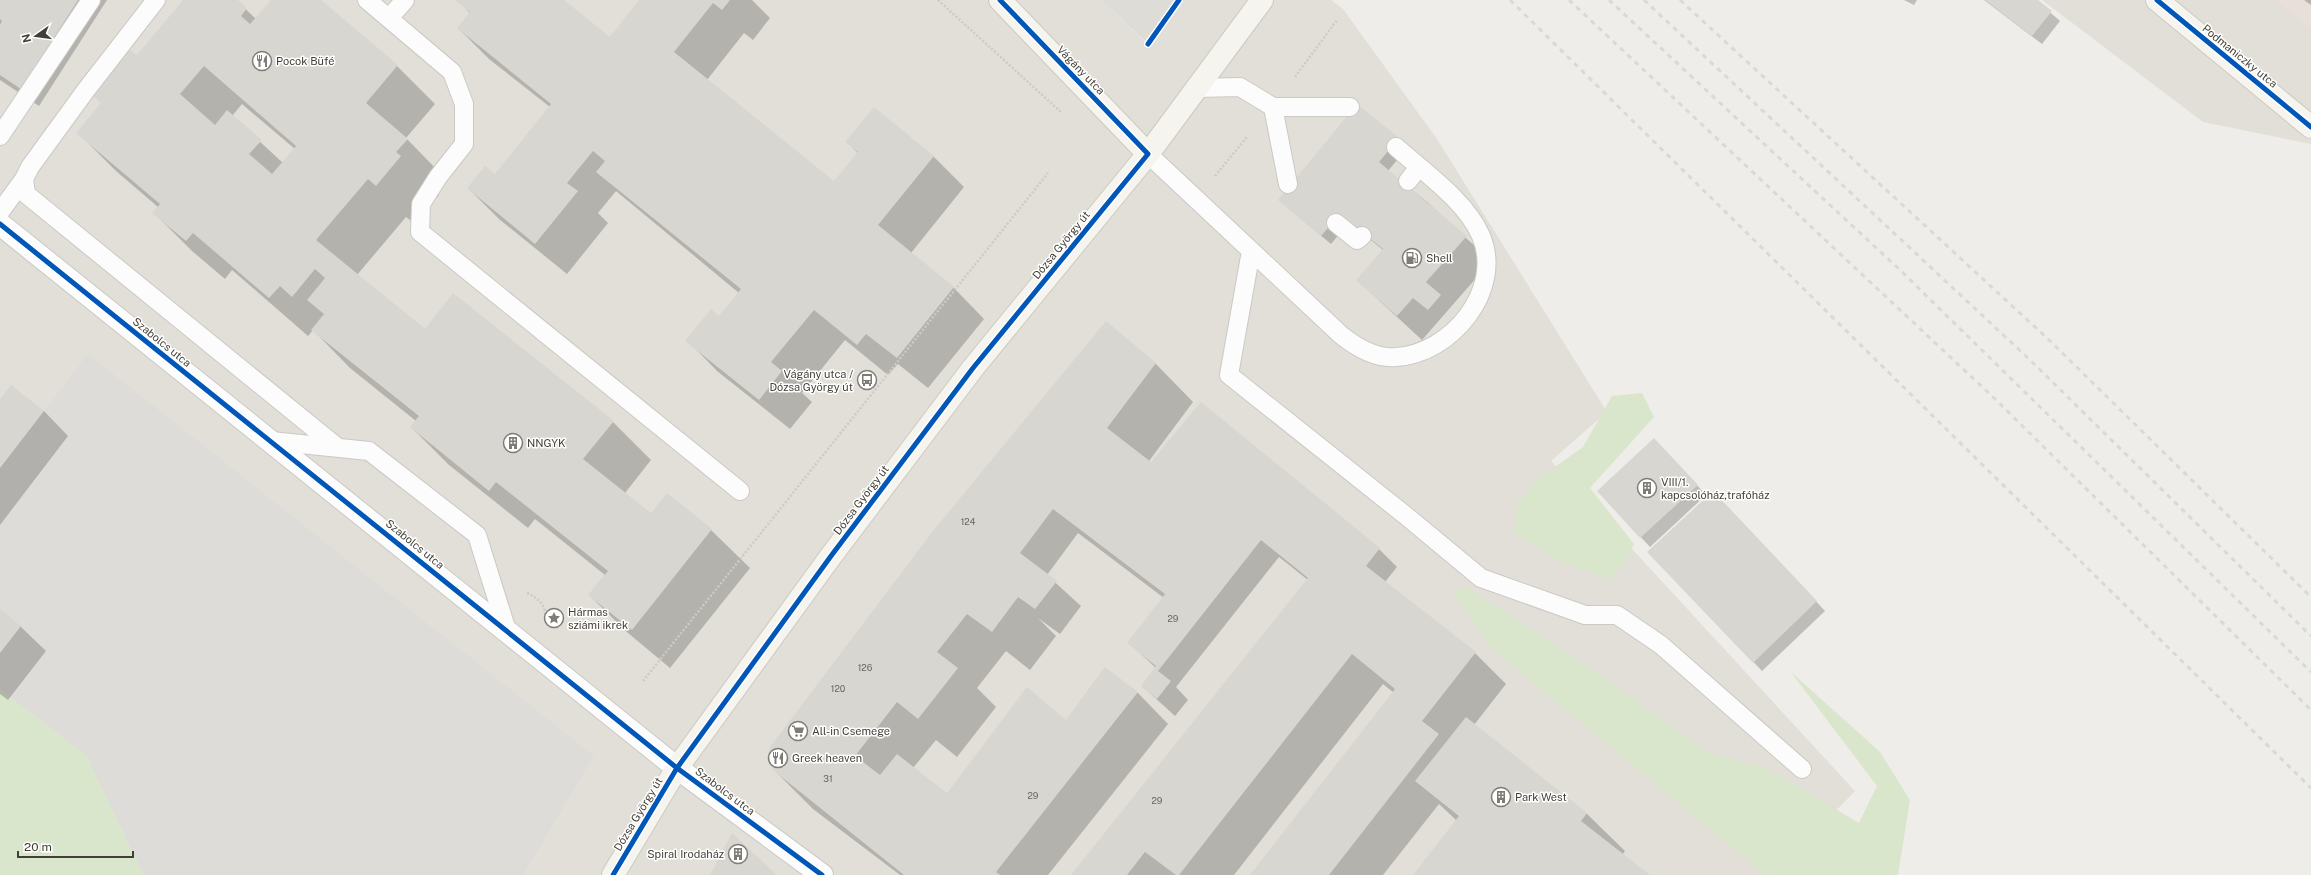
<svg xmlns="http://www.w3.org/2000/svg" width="2311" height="875" viewBox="0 0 2311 875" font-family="'Public Sans',sans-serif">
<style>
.residential{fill:#e1dfd7}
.industrial{fill:#dedcd7}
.medical{fill:#e8deda}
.green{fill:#dae6cc}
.parking{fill:#dedcd9}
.shadow{fill:#0003;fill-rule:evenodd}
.building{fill:#d8d6d1;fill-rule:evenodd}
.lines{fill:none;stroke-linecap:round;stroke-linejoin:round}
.lane-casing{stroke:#cac9c5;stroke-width:20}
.street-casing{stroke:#cac9c5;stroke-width:24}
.secondary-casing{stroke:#cccac1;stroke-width:24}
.path{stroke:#cccbc7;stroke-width:2.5;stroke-dasharray:2 2;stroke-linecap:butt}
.lane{stroke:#fcfcfc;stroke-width:18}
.street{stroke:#fcfcfc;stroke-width:22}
.secondary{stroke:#f5f4ee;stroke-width:22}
.rail{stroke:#d9d9d8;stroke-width:3;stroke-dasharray:5 5;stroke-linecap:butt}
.cycleway-casing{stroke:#fff;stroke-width:8}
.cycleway{stroke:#0057b8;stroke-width:5}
.labels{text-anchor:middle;stroke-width:3;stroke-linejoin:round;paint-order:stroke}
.number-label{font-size:9px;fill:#69665e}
.street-label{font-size:11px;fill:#433f36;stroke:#fff}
.poi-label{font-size:11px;fill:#433f36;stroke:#fff;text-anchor:start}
</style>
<rect width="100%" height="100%" fill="#eeede9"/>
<path class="residential" d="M0 0H1101L1147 44 1177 0H1331L1343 9 1437 139 1607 412 1551 461 1855 791 1774 875H0Z
M2042 0H2311V144L2203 122Z"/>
<path class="industrial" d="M1101 0H1177L1148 44Z"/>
<path class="medical" d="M2275 0H2311V29Z"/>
<path class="green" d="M1642 393 1654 417 1590 488 1634 544 1626 563 1609 579 1561 561 1514 534 1517 506 1535 481 1583 447 1612 396Z
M1468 588 1601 676 1708 752 1769 769 1859 823 1877 786 1790 671 1880 752 1910 800 1898 875H1765L1490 647 1452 590Z
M0 689 86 755 144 875H0Z"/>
<path class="parking" d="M88 354 594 756 523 875H144L86 755 0 689V653L21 626 0 609V468Z"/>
<path class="shadow" d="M0 0H107L39 106 0 80Z
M185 0H236L256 19 272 0H320L397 66 435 104 406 138 445 178 434 190 439 195 415 224 406 217 357 275 426 330 613 422 651 460 625 493 652 515 667 495 711 530 750 568 670 668 628 633 589 595 605 575 535 519 528 528 449 465 411 427 416 421 350 368 313 330 308 336 232 270 225 279 192 251 154 213 158 207 116 171 78 133ZM242 104 295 149 283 163 232 116Z
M458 0H563L610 38 640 0H752L770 18 753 40 744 33 707 80 834 183 858 153 847 142 933 156 964 187 911 253 954 288 984 319 928 388 898 364 888 375 845 340 802 393 812 402 790 429 717 371 687 340 720 317 739 293 616 191 598 213 608 223 567 274 499 219 468 188 495 175 550 107 489 59 458 28 470 13Z
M1904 0H1917L1914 5Z
M1984 0H2036L2060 21 2042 44Z
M2304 0H2311V5Z
M1357 106 1407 148 1388 171 1426 201 1491 261 1422 340 1357 280 1383 250 1349 222 1331 244 1288 208Z
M1155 363 1193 402 1149 461 1152 464 1201 404 1379 549 1397 567 1385 582 1475 653 1506 684 1474 725 1586 813 1625 851 1622 855 1648 875H1414L1457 821 1439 804 1383 875H1251L1394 693 1383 684 1234 875H1072L1308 580 1279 557 1176 687 1188 700 1175 716 1142 686 1156 668 1129 643 1164 598 1078 533 1047 575 1081 606 1060 634 1038 618 1056 636 1030 670 1006 651 977 688 996 707 957 757 936 740 913 768 947 795 1066 721 1105 668 1138 693 1168 724 1048 875H900L813 809 774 770Z
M0 400 44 411 68 436 0 525Z
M1663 448 1706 495 1650 547 1598 491Z
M1722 501 1825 611 1762 671 1648 552Z
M0 611 21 627 46 651 8 700 0 694Z"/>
<path class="building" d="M0 0H78L21 89 0 75V25L2 21 0 19Z
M183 0H238L247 8 241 16 250 24 271 0H321L398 65 366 103 408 139 396 152 401 156 376 186 368 179 316 240 425 329 453 293 614 421 583 459 651 513 667 493 712 529 632 630 588 595 608 571 496 482 489 491 410 427 419 416 311 330 324 314 307 300 325 278 315 269 292 297 280 286 269 298 193 233 186 241 152 213 160 204 76 133 101 103 92 95 130 50 137 55ZM204 66 296 146 272 174 249 154 262 140 227 110 215 125 180 94Z
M455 0H564L610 37 639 0H730L722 10 713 3 674 52 834 181 858 152 845 142 874 107 934 156 878 225 954 287 897 358 866 334 857 345 814 310 771 362 782 371 759 400 685 341 711 309 719 316 741 289 596 172 605 161 593 151 567 183 578 191 535 244 467 188 485 166 495 174 551 104 457 28 470 12Z
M1985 0H2038L2052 11 2032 36Z
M1357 104 1399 138 1379 162 1467 236 1426 282 1441 295 1428 310 1413 298 1397 316 1356 280 1383 249 1340 214 1321 236 1278 200Z
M1106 321 1156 363 1107 428 1151 462 1201 402 1380 548 1366 566 1476 652 1422 721 1439 734 1329 875H1250L1395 689 1352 654 1179 875H1176L1145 852 1127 875H1071L1308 578 1261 540 1158 671 1171 681 1157 699 1141 686 1156 666 1127 643 1165 594 1053 509 1020 553 1057 581 1035 609 1018 597 992 632 967 614 937 652 958 668 918 719 897 702 855 756 880 775 897 754 947 793 1027 687 1066 720 1105 667 1138 692 996 872 1000 875H904L774 771 769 764 767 757 770 747 933 531Z
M11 385 44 411 0 468V399Z
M1654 438 1698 485 1640 538 1597 491Z
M1713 491 1817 601 1753 663 1647 552Z
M0 609 21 626 0 653Z
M1466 717 1587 813 1581 821 1650 875H1413L1459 816 1415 781Z
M732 833 777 875H710Z"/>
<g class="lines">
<g class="lane-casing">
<path id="lane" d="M156 0 86 90 30 167 24 179 26 194 337 447
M367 0 452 72 464 104V144L438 177 421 204 420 232 740 491
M389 18 405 0
M1197 88 1240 87 1273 107H1350
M1273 107 1288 184
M0 136 91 0
M1148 154 1341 335C1356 347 1376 359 1396 357 1451 354 1504 290 1481 236 1466 201 1424 172 1396 147
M1408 181 1419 167
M0 212 24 179
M1336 223 1357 240 1362 236
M1251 251 1229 375 1405 515 1481 578 1585 615H1617L1661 645 1802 769
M271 441 369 451 477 535 507 631"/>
</g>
<g class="street-casing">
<path id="street" d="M0 224 677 768 822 875"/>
</g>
<g class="secondary-casing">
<path id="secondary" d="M1000 0 1148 154
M2157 0 2311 127
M613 875 677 768 831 556 973 368 1148 154 1262 0"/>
</g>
<path class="path" d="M938 0 1062 113
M1295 77 1337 20
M1215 176 1247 137
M527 593C540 599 547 606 545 621
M643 681 1048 173"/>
<use href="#lane" class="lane"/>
<use href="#street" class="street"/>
<use href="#secondary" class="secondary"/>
<path class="rail" d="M1510 0 2311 788
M1569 0 1993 397 2311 710
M1609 0 1900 270 2311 672
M1644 0 2028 358 2311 636
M1680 0 2047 338 2311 597"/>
<g class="cycleway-casing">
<path id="cycleway" d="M2157 0 2311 127
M1148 44 1179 0
M0 224 677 768 822 875
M613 875 677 768 831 556 973 368 1148 154 1000 0"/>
</g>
<use href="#cycleway" class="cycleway"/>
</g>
<defs>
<g id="restaurant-ring" transform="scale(1)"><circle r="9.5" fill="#fff" stroke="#7f7c75" stroke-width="1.5"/><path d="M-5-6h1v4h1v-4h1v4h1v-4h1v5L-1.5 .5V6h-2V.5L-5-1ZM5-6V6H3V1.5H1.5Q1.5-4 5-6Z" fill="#7f7c75"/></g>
<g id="fuel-ring" transform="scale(1)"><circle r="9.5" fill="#fff" stroke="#7f7c75" stroke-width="1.5"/><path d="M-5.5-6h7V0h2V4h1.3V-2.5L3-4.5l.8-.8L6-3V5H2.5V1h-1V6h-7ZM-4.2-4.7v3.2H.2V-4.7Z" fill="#7f7c75"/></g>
<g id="bus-ring" transform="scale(1)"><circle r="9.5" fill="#fff" stroke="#7f7c75" stroke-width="1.5"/><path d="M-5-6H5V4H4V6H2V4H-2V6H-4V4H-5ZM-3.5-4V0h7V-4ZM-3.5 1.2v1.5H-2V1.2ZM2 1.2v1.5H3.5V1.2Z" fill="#7f7c75"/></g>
<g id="building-ring" transform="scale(1)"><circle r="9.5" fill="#fff" stroke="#7f7c75" stroke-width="1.5"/><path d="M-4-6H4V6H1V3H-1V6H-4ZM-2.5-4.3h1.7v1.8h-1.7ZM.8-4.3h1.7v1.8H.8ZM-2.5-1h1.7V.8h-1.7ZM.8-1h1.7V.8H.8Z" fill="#7f7c75"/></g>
<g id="sight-ring" transform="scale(1)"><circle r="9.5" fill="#fff" stroke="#7f7c75" stroke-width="1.5"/><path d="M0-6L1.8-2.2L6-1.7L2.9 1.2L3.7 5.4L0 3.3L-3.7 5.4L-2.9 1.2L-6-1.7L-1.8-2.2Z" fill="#7f7c75"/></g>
<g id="supermarket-ring" transform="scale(1)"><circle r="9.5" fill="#fff" stroke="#7f7c75" stroke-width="1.5"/><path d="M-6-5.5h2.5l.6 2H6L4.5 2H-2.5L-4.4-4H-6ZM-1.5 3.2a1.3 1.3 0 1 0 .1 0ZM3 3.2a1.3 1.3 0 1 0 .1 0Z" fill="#7f7c75"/></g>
</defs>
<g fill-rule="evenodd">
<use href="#restaurant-ring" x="262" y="61"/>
<use href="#fuel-ring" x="1412" y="258"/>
<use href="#bus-ring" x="867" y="380"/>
<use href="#building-ring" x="513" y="443"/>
<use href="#building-ring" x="1647" y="488"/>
<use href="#sight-ring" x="554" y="618"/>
<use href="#supermarket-ring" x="798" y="731"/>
<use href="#restaurant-ring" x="778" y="758"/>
<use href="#building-ring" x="1501" y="797"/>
<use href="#building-ring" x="738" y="854"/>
</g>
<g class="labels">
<g class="number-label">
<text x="968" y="525">124</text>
<text x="1173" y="622">29</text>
<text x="865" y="671">126</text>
<text x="838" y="692">120</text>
<text x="828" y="782">31</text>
<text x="1033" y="799">29</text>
<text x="1157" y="804">29</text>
</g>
<g class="street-label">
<text transform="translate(2240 56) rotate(39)" y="4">Podmaniczky utca</text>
<text transform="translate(1081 70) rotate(46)" y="4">Vágány utca</text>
<text transform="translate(1061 245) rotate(-51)" y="4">Dózsa György út</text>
<text transform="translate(162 342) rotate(39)" y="4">Szabolcs utca</text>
<text transform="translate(861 500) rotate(-53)" y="4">Dózsa György út</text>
<text transform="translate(415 544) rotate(39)" y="4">Szabolcs utca</text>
<text transform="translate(725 791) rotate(37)" y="4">Szabolcs utca</text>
<text transform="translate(638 814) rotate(-59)" y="4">Dózsa György út</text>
</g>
<g class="poi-label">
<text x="276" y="65">Pocok Büfé</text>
<text x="1426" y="262">Shell</text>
<text x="853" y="378" text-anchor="end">Vágány utca /<tspan x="853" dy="13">Dózsa György út</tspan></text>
<text x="527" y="447">NNGYK</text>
<text x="1661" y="486">VIII/1.<tspan x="1661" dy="13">kapcsolóház,trafóház</tspan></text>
<text x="568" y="616">Hármas<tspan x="568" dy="13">sziámi ikrek</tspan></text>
<text x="812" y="735">All-in Csemege</text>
<text x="792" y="762">Greek heaven</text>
<text x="1515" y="801">Park West</text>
<text x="724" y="858" text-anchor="end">Spiral Irodaház</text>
</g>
</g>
<g transform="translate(36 36) rotate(256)" stroke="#ffffff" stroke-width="3" paint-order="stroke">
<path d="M0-3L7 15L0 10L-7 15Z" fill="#433f36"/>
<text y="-6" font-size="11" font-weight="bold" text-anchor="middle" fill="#433f36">N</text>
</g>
<path d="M18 851v6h115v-6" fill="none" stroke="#433f36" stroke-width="2"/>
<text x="24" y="851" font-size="12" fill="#433f36" stroke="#ffffff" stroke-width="3" paint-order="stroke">20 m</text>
</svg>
